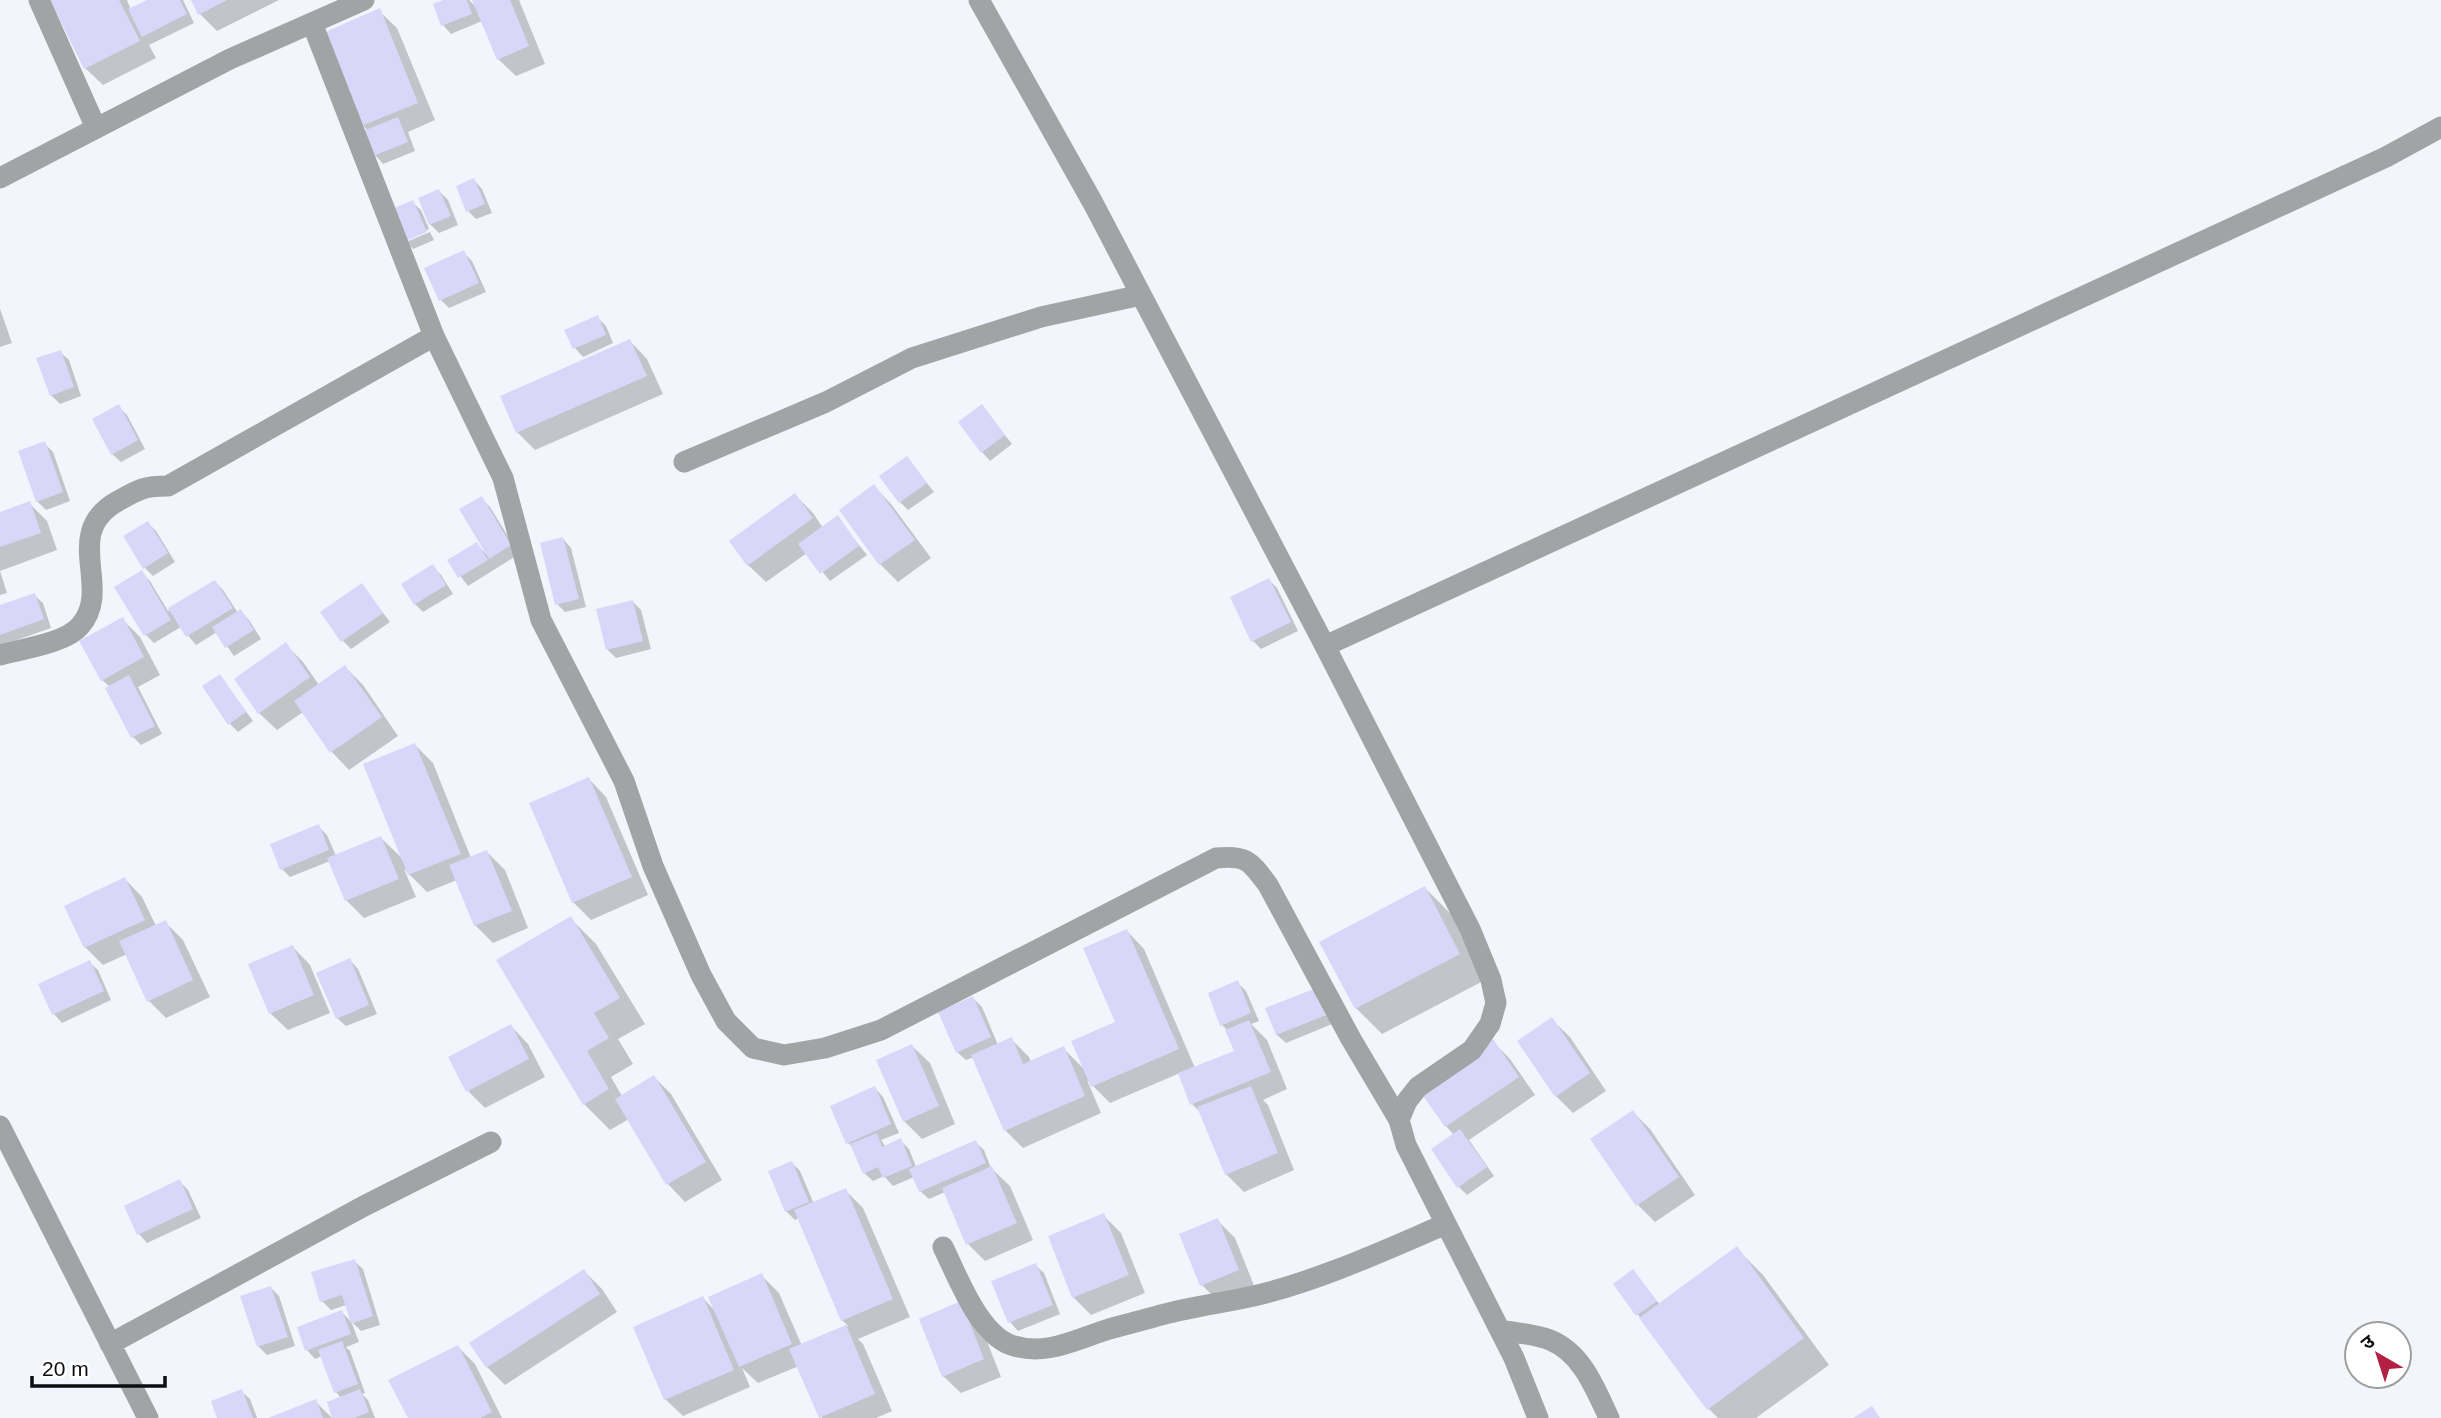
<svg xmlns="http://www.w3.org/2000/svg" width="2441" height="1418" viewBox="0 0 2441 1418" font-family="Arial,'Noto Sans Devanagari',sans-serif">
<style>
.shadow{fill:#0003}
.building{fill:#d8d7fa}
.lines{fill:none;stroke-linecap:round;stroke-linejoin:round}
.lane{stroke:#a1a3a5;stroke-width:21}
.street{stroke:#a1a3a5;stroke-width:21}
</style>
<rect width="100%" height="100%" fill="#f2f5fb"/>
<path class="shadow" d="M52 0H127L131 10 151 0H183L194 23 149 45 156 58 103 85 85 68Z
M193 0H279L217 31 200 14Z
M448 0H469L477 8 474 0H519L545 64 516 76 498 59 482 21 451 34 443 25 435 5Z
M379 11 397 28 435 120 408 132 415 151 383 164 375 155 368 131 363 125Z
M474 180 482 189 492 213 476 219 468 211Z
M439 191 448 200 458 225 439 233 430 224Z
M412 202 421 210 429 229 406 239Z
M430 232 434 240 413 249 406 242Z
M463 252 472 261 486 292 449 308 441 300Z
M0 309 12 343 0 347Z
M597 317 606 326 613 343 583 357 575 348Z
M630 341 647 359 663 394 535 450 517 432Z
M60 352 69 360 81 396 60 404 51 395Z
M982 406 1012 444 990 461 982 452Z
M119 407 127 415 145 449 121 462 112 454Z
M44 443 53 452 70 501 46 510 37 501Z
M907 458 934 492 908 510 900 502Z
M874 486 891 504 931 558 898 582 880 564Z
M795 495 813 513 823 528 837 518 867 555 830 581 807 553 766 582 748 565Z
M481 498 490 507 519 554 468 586 449 561 477 544 486 554Z
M29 503 47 521 57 550 0 571V514Z
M148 523 156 531 175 562 153 576 145 568Z
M563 539 571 548 586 607 565 612 557 604Z
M433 567 441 575 453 594 423 612 415 604Z
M0 571 7 593 0 595Z
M141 572 150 581 168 611 215 582 223 590 238 613 241 612 249 620 261 639 234 656 217 632 196 645 181 627 154 643 146 635Z
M1269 580 1277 588 1298 631 1261 649 1253 641Z
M362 585 390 622 351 649 343 641Z
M34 595 43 603 51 628 0 646V607Z
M633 602 641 610 651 649 616 658 607 649Z
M122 619 140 637 160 675 138 687 162 734 141 745 133 737 110 687 102 680Z
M286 645 303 662 319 685 345 667 363 685 398 736 349 770 332 752 303 712 277 730 259 713Z
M220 676 253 721 238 732 230 724Z
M415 745 433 763 471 858 487 852 505 870 528 928 493 943 475 925 457 880 427 892 404 869 416 897 364 918 346 900 330 861 290 877 282 869 318 826 327 835 336 856 381 838 405 861Z
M589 779 606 797 648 895 591 920 573 902Z
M125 879 142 897 156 926 165 922 183 940 210 997 166 1018 149 1001 127 954 103 965 85 947Z
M1425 888 1451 914 1485 980 1382 1034 1356 1008Z
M570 918 596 944 645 1024 618 1039 633 1064 611 1077 622 1096 654 1077 671 1094 722 1180 685 1202 668 1184 629 1119 610 1130 584 1104Z
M1127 931 1144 949 1195 1068 1236 1052 1226 1029 1222 1025 1237 982 1246 991 1259 1021 1251 1024 1267 1040 1287 1089 1263 1100 1268 1105 1294 1170 1244 1192 1226 1174 1202 1114 1192 1104 1180 1073 1110 1103 1087 1080 1101 1113 1023 1148 1005 1130 974 1057 966 1060 957 1052 973 998 982 1007 998 1045 1011 1039 1029 1057 1031 1062 1063 1048 1086 1071 1117 1023Z
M293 947 310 965 330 1013 288 1030 270 1013Z
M350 960 358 969 377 1014 346 1026 337 1018Z
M89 962 98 970 111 1000 62 1023 54 1014 40 985Z
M1318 989 1337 1022 1286 1043 1277 1035 1267 1009Z
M1552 1020 1570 1037 1606 1091 1573 1113 1556 1096Z
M511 1026 528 1044 545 1077 485 1108 468 1091Z
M1492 1041 1510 1059 1535 1095 1469 1140 1494 1176 1467 1195 1459 1187 1454 1135 1446 1126Z
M912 1046 930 1063 955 1124 922 1139 904 1121Z
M875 1088 883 1097 899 1133 881 1140 886 1147 900 1140 909 1149 916 1167 975 1142 984 1150 991 1168 1010 1186 1033 1240 985 1261 968 1244 945 1192 929 1199 920 1191 914 1177 893 1186 884 1176 873 1181 864 1173 854 1149 848 1143Z
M1633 1112 1650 1129 1695 1195 1655 1222 1638 1205 1593 1139Z
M792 1163 800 1171 814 1204 845 1190 863 1208 910 1317 858 1339 863 1344 892 1411 876 1418H822L799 1366 758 1383 742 1368 750 1387 683 1416 665 1399 703 1298 717 1313 761 1275 779 1293 802 1346 848 1326 842 1320 799 1218 795 1220 786 1211Z
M179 1181 188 1190 201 1218 147 1243 139 1234 126 1207Z
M1103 1215 1121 1233 1145 1293 1091 1315 1074 1298 1050 1237Z
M1217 1220 1235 1238 1255 1288 1219 1302 1202 1285Z
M1737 1249 1763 1275 1829 1365 1756 1418H1718L1708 1408 1615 1284 1633 1271 1660 1305Z
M354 1261 363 1269 380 1325 361 1331 351 1321 359 1342 346 1347 350 1351 365 1393 362 1394 368 1400 375 1418H334L341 1398 336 1392 322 1356 315 1359 307 1350 299 1328 342 1312 352 1323 346 1305 331 1310 322 1301Z
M1035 1265 1044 1273 1060 1314 1018 1331 1010 1322Z
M584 1271 602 1289 617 1312 505 1385 487 1367 472 1344Z
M271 1288 279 1296 295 1346 267 1355 258 1346Z
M961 1304 979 1321 1001 1377 961 1393 943 1376Z
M458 1347 475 1364 502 1418H410Z
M241 1391 250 1399 257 1418H219Z
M315 1401 332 1418H272Z"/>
<path class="building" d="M50 0H119L140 41 84 69Z
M147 0H180L187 14 142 37 128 9Z
M191 0H227L198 15Z
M443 0H467L472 14 441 26 433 4Z
M472 0H510L529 46 497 60Z
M380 8 418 103 361 126 323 33Z
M398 117 408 142 373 156 363 131Z
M474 178 485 204 466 212 456 186Z
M439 189 451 216 429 225 418 198Z
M413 200 427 232 403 242 390 210Z
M464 250 479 283 439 301 424 268Z
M598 315 606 335 573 349 564 330Z
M630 339 647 376 516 433 500 396Z
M61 350 74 387 50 396 36 358Z
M119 404 138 440 111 455 92 419Z
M982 404 1005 435 981 453 958 422Z
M45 441 63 492 36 502 18 451Z
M907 456 927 483 899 503 879 476Z
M874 484 915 540 879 565 839 510Z
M795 493 813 518 747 566 729 541Z
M482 496 511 545 489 559 459 509Z
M30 501 41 533 0 547V512Z
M838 515 859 546 820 574 798 544Z
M148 521 168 553 143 569 123 536Z
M563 537 579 599 555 605 540 543Z
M477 542 488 560 458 578 447 560Z
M433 564 446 585 414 605 401 584Z
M142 570 171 620 144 636 114 587Z
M1269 578 1291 622 1251 642 1230 597Z
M215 580 233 608 186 637 168 608Z
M362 583 383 613 341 642 320 612Z
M35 593 44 619 0 635V605Z
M633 600 643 641 606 650 596 609Z
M241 609 254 630 225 648 212 627Z
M123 617 144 657 101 681 79 641Z
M286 642 310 677 258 714 234 679Z
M345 665 382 717 330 753 294 701Z
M220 674 246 712 228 725 202 686Z
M129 675 155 726 131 738 105 688Z
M415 743 461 854 408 875 363 764Z
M589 777 632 877 572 903 529 803Z
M319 824 329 850 280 870 270 844Z
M381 836 399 879 345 901 327 858Z
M487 850 512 911 474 926 449 865Z
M125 877 145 920 84 948 64 906Z
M1425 886 1460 954 1355 1009 1319 942Z
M571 916 620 998 594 1013 609 1038 587 1051 609 1089 583 1105 496 960Z
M166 920 193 980 147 1002 119 941Z
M1127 929 1179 1049 1091 1087 1071 1041 1115 1022 1083 948Z
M293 945 314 995 269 1014 248 964Z
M350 958 369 1005 336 1019 316 973Z
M90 960 104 991 52 1015 38 984Z
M1238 980 1251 1013 1220 1026 1208 993Z
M1319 987 1329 1014 1276 1035 1265 1008Z
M973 996 991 1037 956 1053 938 1012Z
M1552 1017 1590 1073 1555 1097 1517 1041Z
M1249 1020 1271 1072 1190 1105 1178 1073 1234 1051 1225 1030Z
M511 1024 529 1059 466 1092 448 1057Z
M1012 1037 1023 1064 1064 1046 1085 1096 1004 1131 971 1055Z
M1493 1039 1519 1077 1445 1127 1419 1090Z
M912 1044 939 1106 903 1122 876 1060Z
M654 1075 706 1162 666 1185 615 1099Z
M875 1086 891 1124 846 1144 830 1106Z
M1251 1086 1278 1153 1225 1175 1197 1107Z
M1633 1110 1679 1177 1636 1206 1590 1139Z
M1460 1129 1487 1167 1457 1188 1431 1149Z
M877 1133 882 1147 901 1138 912 1166 883 1178 878 1167 863 1174 850 1144Z
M976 1140 986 1163 919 1192 909 1169Z
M792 1161 809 1202 785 1212 768 1171Z
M992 1166 1017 1223 966 1245 942 1188Z
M180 1179 193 1209 137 1235 124 1206Z
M846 1188 893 1299 841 1321 794 1210Z
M1104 1213 1129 1275 1072 1298 1048 1236Z
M1218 1218 1239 1270 1200 1286 1179 1234Z
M1737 1246 1804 1338 1707 1410 1639 1318Z
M355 1259 373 1316 351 1324 342 1295 320 1302 311 1272Z
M1036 1263 1053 1305 1008 1323 991 1281Z
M584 1269 600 1294 486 1368 469 1343Z
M1633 1269 1657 1301 1636 1316 1613 1284Z
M762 1273 792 1344 739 1367 708 1297Z
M271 1286 288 1337 257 1347 240 1296Z
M703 1296 734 1370 664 1400 633 1327Z
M961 1301 984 1359 942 1377 919 1319Z
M342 1310 351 1334 305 1351 297 1327Z
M846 1325 875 1394 819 1418 789 1349Z
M342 1341 358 1384 334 1393 318 1350Z
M458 1345 492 1412 480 1418H408L388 1380Z
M242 1389 253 1418H217L211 1401Z
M360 1389 369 1412 354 1418H332L327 1402Z
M316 1399 323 1418H268Z
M1872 1406 1880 1418H1853Z"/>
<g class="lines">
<path class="lane" d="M39 0 96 128
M1325 646 2386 157 2441 127"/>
<path class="street" d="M979 0 1093 203 1325 646 1470 929 1491 980 1496 1003 1490 1024 1472 1050 1418 1087 1407 1101 1399 1120 1406 1145 1514 1358 1538 1418
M312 23 434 336 503 478 541 620 624 781 653 866 701 975 726 1021 753 1048 784 1055 825 1048 881 1030 1216 858C1247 855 1250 861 1268 885L1351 1039 1399 1120
M0 178 230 59 364 0
M684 462 826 402 912 358 1041 317 1141 295
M0 655C22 649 66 643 80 626 114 588 60 533 118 501 139 489 144 486 168 486L434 336
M0 1126 148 1418
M943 1247C958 1277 978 1333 1011 1345 1045 1357 1077 1339 1109 1329 1124 1325 1139 1321 1154 1317 1188 1307 1224 1303 1258 1295 1323 1279 1385 1250 1446 1224
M1500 1330C1516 1333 1535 1334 1550 1340 1582 1353 1595 1388 1609 1418
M110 1344 364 1206 491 1142"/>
</g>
<g transform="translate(2378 1355) rotate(321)"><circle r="33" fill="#ffffff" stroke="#9e9f9f" stroke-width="2"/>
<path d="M0-5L12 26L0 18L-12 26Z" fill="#b22043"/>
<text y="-10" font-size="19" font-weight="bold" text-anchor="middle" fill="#0d0e10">उ</text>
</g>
<path d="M32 1376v10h133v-10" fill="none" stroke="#0d0e10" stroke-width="3.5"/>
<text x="42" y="1376" font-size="21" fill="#0d0e10" stroke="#ffffff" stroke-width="5" paint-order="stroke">20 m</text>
</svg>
